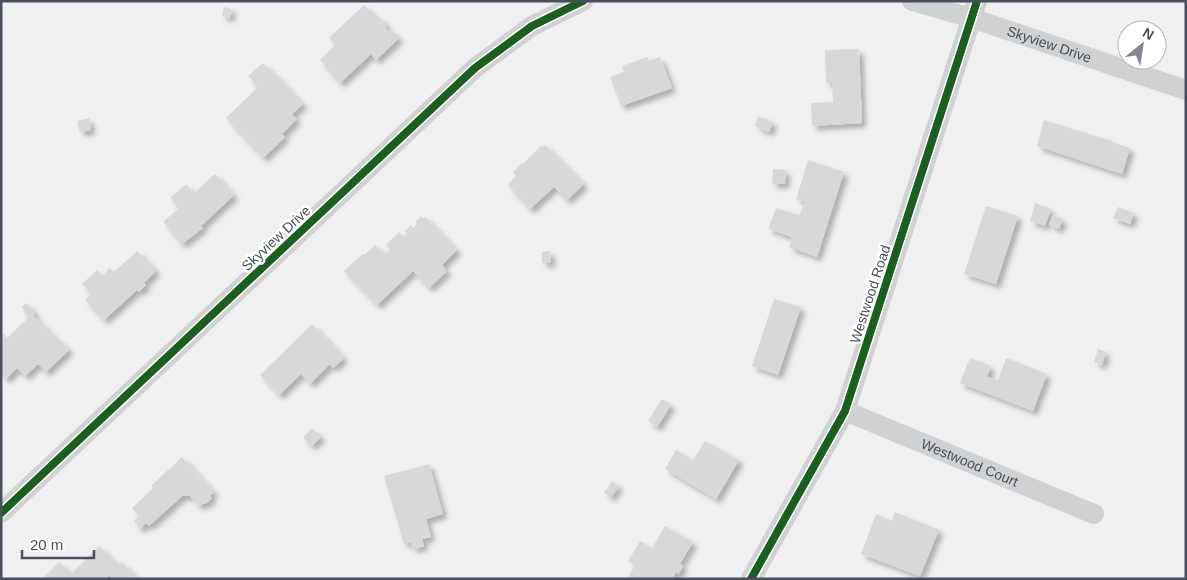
<svg xmlns="http://www.w3.org/2000/svg" width="1187" height="580" viewBox="0 0 1187 580" font-family="Arial,sans-serif">
<style>
.building{fill:#d8d8da;filter:url(#shadow)}
.lines{fill:none;stroke-linecap:round;stroke-linejoin:round}
.minor{stroke:#cfd1d3;stroke-width:20}
.cycleway-casing{stroke:#fff;stroke-width:11}
.cycleway{stroke:#1b5e20;stroke-width:8}
.labels{text-anchor:middle;stroke-width:5;stroke-linejoin:round;paint-order:stroke}
.street-label{font-size:14px;fill:#494f5b;stroke:#fff}
</style>
<defs>
<filter id="shadow"><feDropShadow dx="4.5" dy="4.5" stdDeviation="2.5" flood-color="#0004"/></filter>
</defs>
<rect width="100%" height="100%" fill="#f0f0f0"/>
<path class="building" d="M364 5 378 19 380 18 387 25 385 27 390 32 391 30 399 38 376 60 371 54 340 83 320 60 335 45 329 38Z
M224 7 232 9 230 18 222 16Z
M859 49 862 123 812 126 811 103 833 102 832 83H826L825 50Z
M647 57 649 61 660 57 672 88 621 106 610 77 624 72 622 66Z
M263 63 303 104 292 114 297 119 282 134 285 137 263 158 226 118 258 87 248 76Z
M758 116 773 122 769 132 755 126Z
M89 118 91 130 80 132 77 121Z
M1044 120 1112 141V142L1130 148 1122 174 1037 146Z
M545 145 584 184 567 200 554 187 530 209 508 185 516 176 513 172 522 163 523 164 541 146 543 147Z
M808 160 844 172 817 257 789 247 792 237 768 229 776 208 799 215 805 202 796 199Z
M773 169 786 170 785 184H772Z
M215 174 234 195 201 226 203 228 182 244 163 222 179 208 170 198 186 184 194 193Z
M1035 203 1051 209 1045 226 1030 221Z
M986 206 1018 216 996 284 964 274Z
M1118 207 1134 213 1130 224 1113 218Z
M1053 215 1063 219 1059 229 1049 225Z
M421 216 423 218 425 217 457 250 442 265 447 271 429 288 413 271 377 305 344 271 363 254 364 255 375 245 384 255 390 250 386 245 399 232 404 237 407 233 405 231 411 225 413 228 417 224 415 222Z
M137 251 156 271 144 283 146 285 139 292 137 290 104 320 85 300 91 294 82 284 97 270 102 276 110 268 114 272Z
M550 251 551 263H542V252Z
M774 299 801 307 778 375 752 366Z
M26 303 35 313 33 315 57 340 59 339 69 350 46 372 38 364 25 376 17 368 6 379 1 374V332L7 338 29 317 23 311 24 310 22 307Z
M312 324 344 358 333 368 330 364 310 384 301 374 279 395 260 375Z
M1098 349 1106 352 1102 365 1094 362Z
M970 358 991 366 987 377 998 380 1006 358 1047 374 1033 411 960 383Z
M662 399 671 405 657 427 648 421Z
M312 428 321 437 312 446 303 438Z
M705 441 739 460 716 499 665 469 676 450 693 460Z
M182 457 214 492 210 496 212 498 205 504 204 503 199 506 190 496H182L149 526 146 523 140 529 134 521 139 516 132 508 153 488 151 486Z
M429 464 443 514 426 519 431 537 422 539 424 546 413 549 411 542 404 544 384 476Z
M612 481 619 486 611 497 604 493Z
M895 512 939 530 920 576 861 554 876 514 892 521Z
M665 526 693 542 680 564 683 566 679 574 676 572 672 579H630L628 577 635 565 628 561 640 541 652 548Z
M99 546 118 566 122 562 136 577 134 579H113L109 575 106 579H42L59 562 71 574Z"/>
<g class="lines">
<g class="minor">
<path id="s1" d="M912 1 971 18 1186 90"/>
<path id="s2" d="M845 411 1094 514"/>
<path d="M1 513 475 68 532 26 583 1"/>
<path d="M751 579 845 411 977 1"/>
</g>
<g class="cycleway-casing">
<path id="cycleway" d="M1 513 475 68 532 26 583 1
M751 579 845 411 977 1"/>
</g>
<use href="#cycleway" class="cycleway"/>
</g>
<g class="labels">
<g class="street-label">
<text dy="5" stroke="none"><textPath href="#s1" startOffset="144">Skyview Drive</textPath></text>
<text transform="translate(276 238) rotate(-43)" y="5">Skyview Drive</text>
<text transform="translate(870 294) rotate(-72)" y="5">Westwood Road</text>
<text dy="5" stroke="none"><textPath href="#s2" startOffset="135">Westwood Court</textPath></text>
</g>
</g>
<rect width="1187" height="580" fill="none" stroke="#494f5b" stroke-width="5"/>
<g transform="translate(1142 45) rotate(30)"><circle r="24" fill="#ffffff" stroke="#b6b9bd"/>
<path d="M0-4L9 19L0 12L-9 19Z" fill="#83878f"/>
<text y="-8" font-size="14" font-weight="bold" text-anchor="middle" fill="#494f5b">N</text>
</g>
<path d="M22 550v8h72v-8" fill="none" stroke="#494f5b" stroke-width="2.5"/>
<text x="30" y="550" font-size="15" fill="#494f5b" stroke="#ffffff" stroke-width="4" paint-order="stroke">20 m</text>
</svg>
